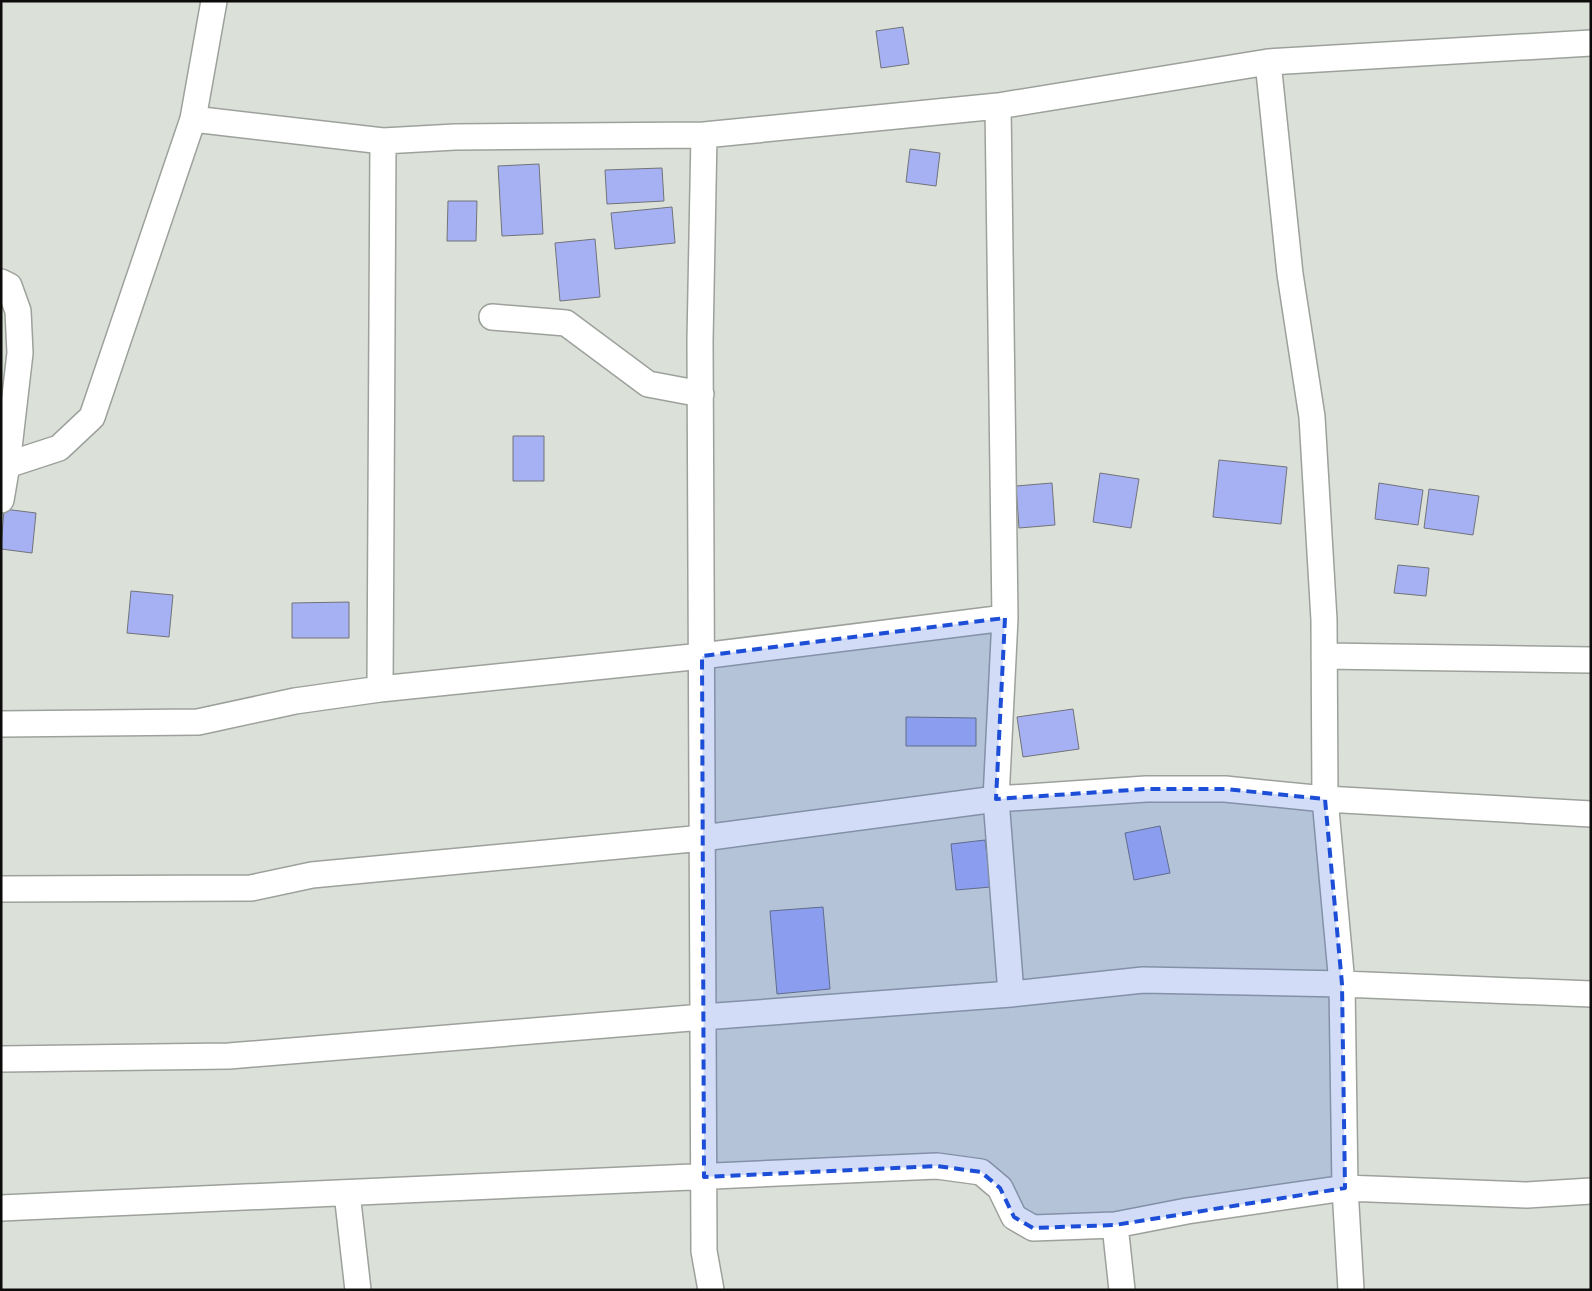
<svg xmlns="http://www.w3.org/2000/svg" width="1592" height="1291" viewBox="0 0 1592 1291" font-family="'Archivo Narrow',sans-serif">
<style>
.building{fill:#a6b1f4;stroke:#727379}
.lines{fill:none;stroke-linecap:round;stroke-linejoin:round}
.minor-casing{stroke:#9da19b;stroke-width:28}
.minor{stroke:#fff;stroke-width:25}
.marked{fill:#1d4ed8;fill-opacity:0.2;stroke:#1d4ed8;stroke-width:4;stroke-dasharray:10 6;stroke-linejoin:round}
</style>
<rect width="100%" height="100%" fill="#dbe0d9"/>
<path class="building" d="M903 27 909 64 881 68 876 31Z
M910 149 940 153 936 186 906 182Z
M539 164 543 234 502 236 498 166Z
M662 168 664 201 607 204 605 170Z
M448 201H477L476 241H447Z
M672 207 675 243 615 249 611 213Z
M595 239 600 297 560 301 555 243Z
M513 436H544V481H513Z
M1219 460 1287 467 1281 524 1213 517Z
M1100 473 1139 479 1131 528 1093 522Z
M1052 483 1055 525 1019 528 1016 486Z
M1379 483 1423 490 1418 525 1375 519Z
M1429 489 1479 496 1473 535 1424 528Z
M4 509 36 513 32 553 1 549Z
M1398 565 1429 568 1426 596 1394 593Z
M131 591 173 595 169 637 127 633Z
M349 602V638H292V603Z
M1073 709 1079 749 1023 757 1017 717Z
M906 717 976 718V746H906Z
M1160 826 1170 873 1134 880 1125 833Z
M985 840 991 887 956 890 951 844Z
M823 907 830 989 777 994 770 911Z"/>
<g class="lines">
<g class="minor-casing">
<path id="minor" d="M998 106 1005 618 996 799 1011 994
M193 119 383 141 455 137 704 135
M1 282 9 286 18 311 20 353 7 465 1 500
M492 317 566 323 648 384 701 394
M1 465H7L59 448 92 417 193 119 214 1
M1324 656 1591 660
M380 689 383 141
M1 724 198 722 295 701 380 689 702 656 1005 618
M1 889 251 888 312 875 703 838 996 799 1146 789H1225L1325 799 1591 814
M1 1059 229 1056 703 1017 1011 994 1143 980 1342 984 1325 799 1324 620 1312 417 1290 274 1268 62
M347 1193 358 1290
M1 1208 937 1166 981 1172 1000 1188 1014 1217 1033 1228 1115 1225
M711 1290 704 1251 700 341 704 135 998 106 1268 62 1591 43
M1122 1290 1115 1225 1187 1211 1345 1188 1527 1195 1591 1191
M1351 1290 1345 1188 1342 984 1591 994"/>
</g>
<use href="#minor" class="minor"/>
</g>
<path class="marked" d="M1005 618 996 799 1146 789H1225L1325 799 1342 984 1345 1188 1115 1225 1033 1228 1014 1217 1000 1188 981 1172 937 1166 704 1177 702 656Z"/>
<rect width="1592" height="1291" fill="none" stroke="#0c0d0b" stroke-width="5"/>
</svg>
